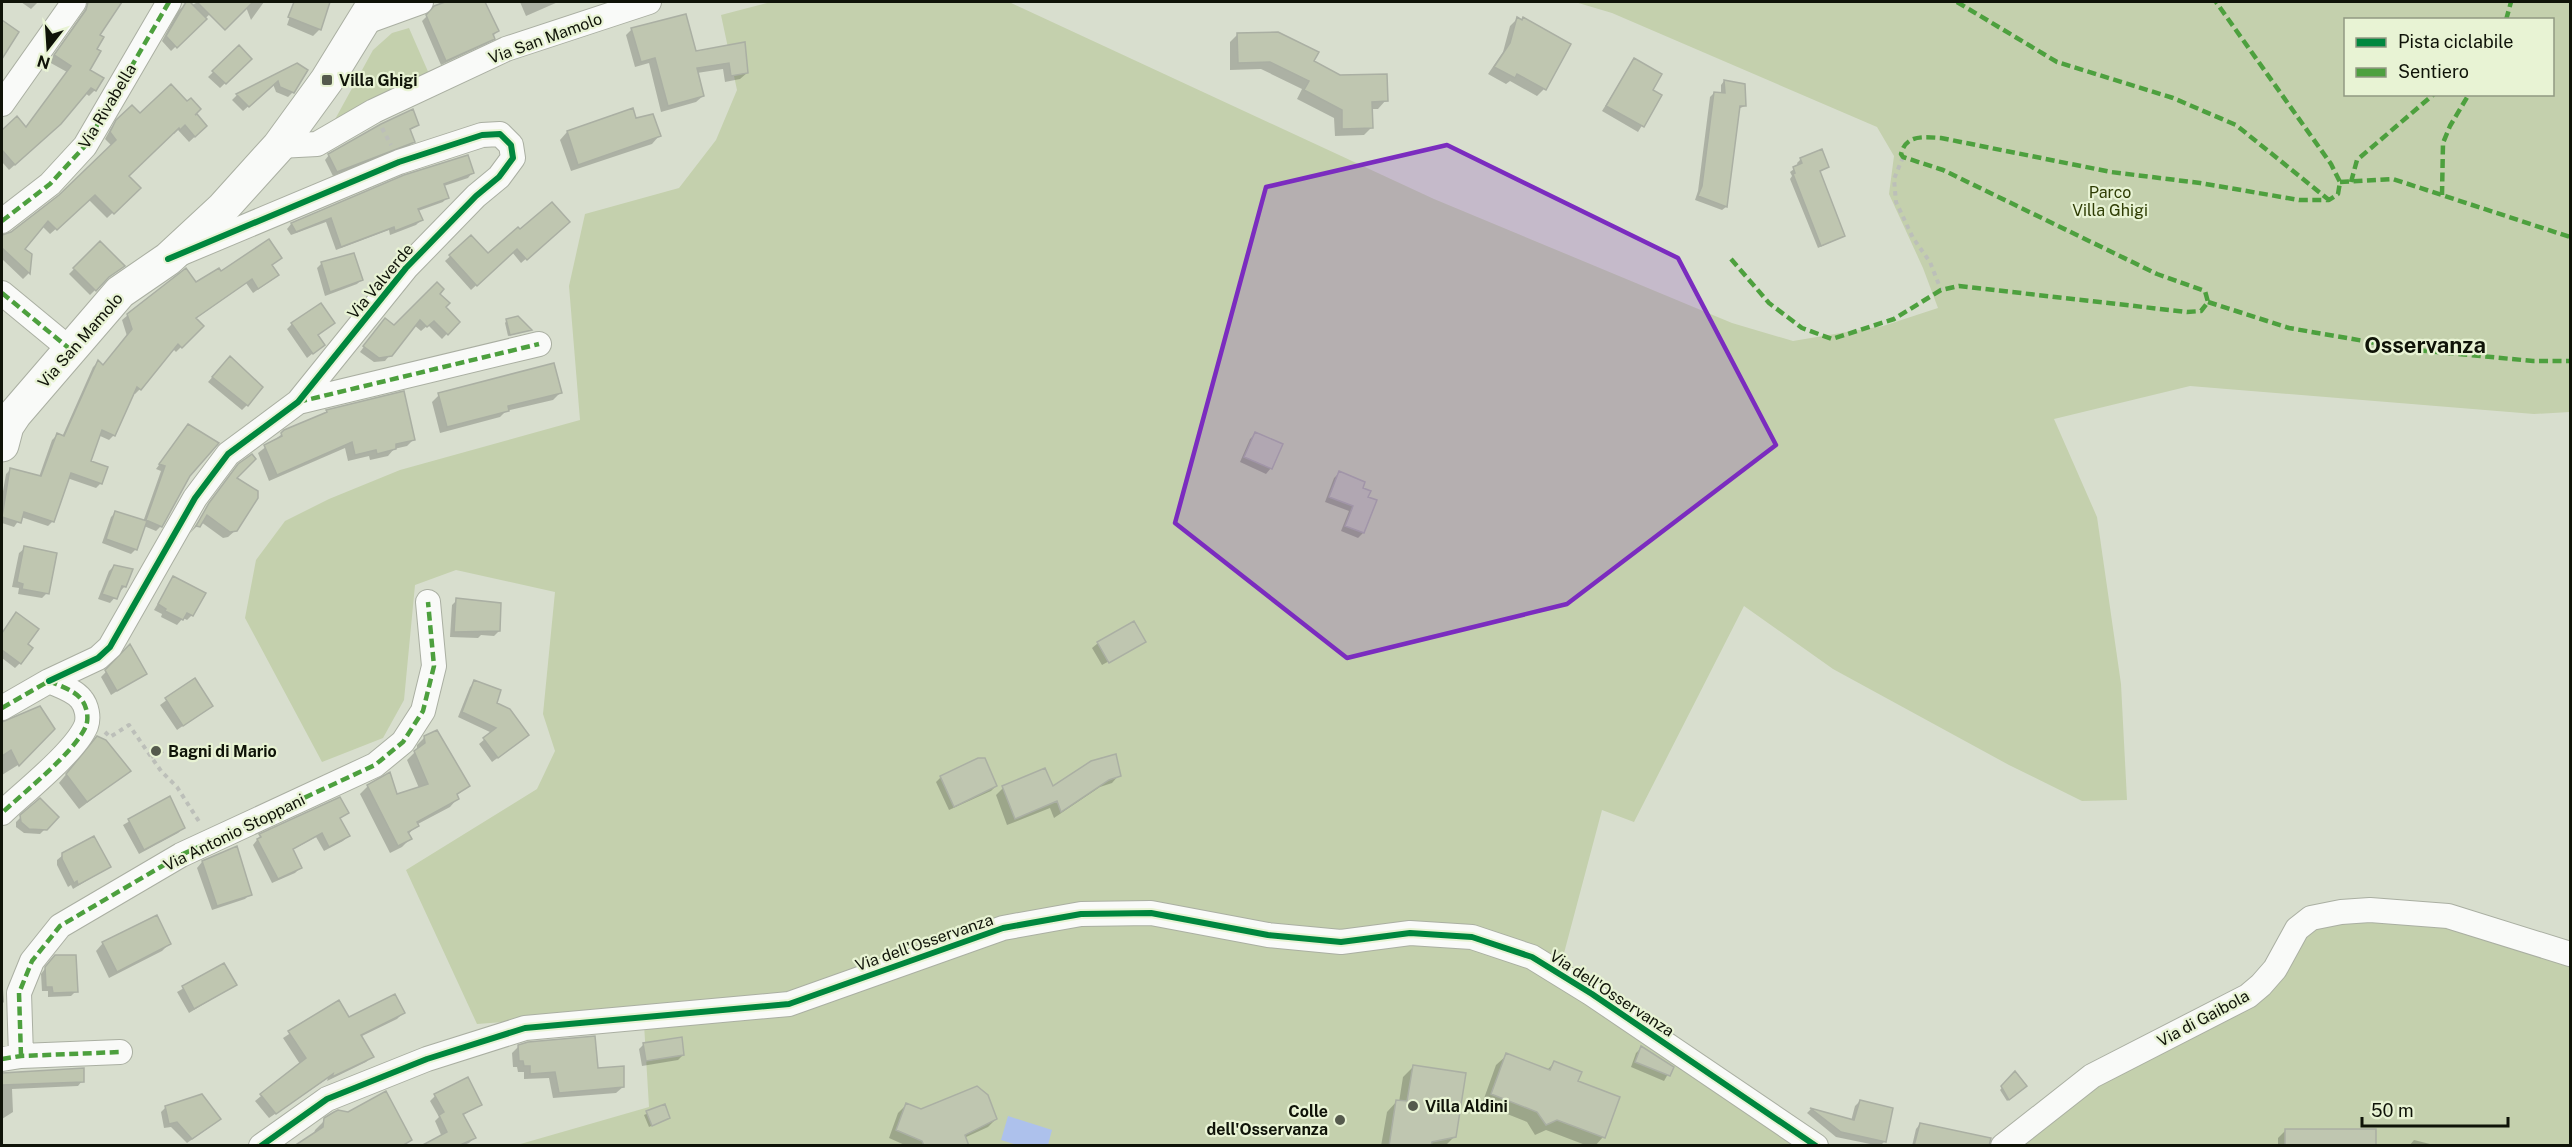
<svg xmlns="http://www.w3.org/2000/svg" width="2572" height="1147" viewBox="0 0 2572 1147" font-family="'Public Sans',sans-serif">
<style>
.green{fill:#c4d0ad;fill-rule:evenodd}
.water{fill:#adc1ec}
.shadow{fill:#0003}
.building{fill:#bfc6b0;stroke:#aaafa3;stroke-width:1.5}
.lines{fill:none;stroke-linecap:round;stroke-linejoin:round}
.street-casing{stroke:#aaafa2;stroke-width:26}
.secondary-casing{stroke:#aaafa2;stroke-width:35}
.path{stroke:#bcbfb9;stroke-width:4;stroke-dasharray:4.5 4.5;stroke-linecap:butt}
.street{stroke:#f9faf8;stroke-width:24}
.secondary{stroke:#f9faf8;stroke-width:33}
.quiet{stroke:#4da03e;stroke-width:4.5;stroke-dasharray:9 4.5;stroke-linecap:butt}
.cycleway-casing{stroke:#e8f3d4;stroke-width:10}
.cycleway{stroke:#00873e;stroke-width:6}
.marked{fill:#7b2cbf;fill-opacity:0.2;stroke:#7b2cbf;stroke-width:4.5;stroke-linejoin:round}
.poi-dot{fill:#555a4d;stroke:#e8f3d4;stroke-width:2}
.labels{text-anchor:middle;stroke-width:4.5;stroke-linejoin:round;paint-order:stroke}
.street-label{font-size:16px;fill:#0f1308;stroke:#e8f3d4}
.poi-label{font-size:16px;font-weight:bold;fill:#0f1308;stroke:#e8f3d4;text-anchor:start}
.park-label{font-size:16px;fill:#2f3d04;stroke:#e8f3d4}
.district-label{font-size:22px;font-weight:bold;fill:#0f1308;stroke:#e8f3d4}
</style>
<rect width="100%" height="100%" fill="#d8dece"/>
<path class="green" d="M771 2H1009L1434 199 1732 323 1793 341 1883 326 1938 308 1923 268 1889 194 1894 156 1877 127 1612 13 1575 2H2570V412L2534 414 2190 386 2054 419 2097 517 2121 684 2127 800 2082 801 2009 765 1833 669 1744 606 1634 822 1602 810 1559 972 1816 1145H517L649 1107 644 1024 640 1012 477 1024 406 870 537 789 555 751 543 714 555 592 456 570 415 585 404 700 383 738 322 762 245 618 256 560 285 521 329 499 400 470 580 420 569 286 585 214 679 188 716 140 737 90 721 15ZM2346 20H2552V94H2346Z
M409 28 433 83 333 123 373 50 392 33Z
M2434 920 2570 950V1145L1992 1146 2283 967 2306 922Z"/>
<path class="water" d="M1008 1116 1052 1130 1048 1145H1017L1001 1140Z"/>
<path class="shadow" d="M21 2H38L31 9Z
M90 2H120L98 36 87 70 95 90 89 96 85 93 54 130 9 170 2 162V132L17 118 26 128 67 72 49 62Z
M188 2 192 5 198 2 206 7 203 2H264L251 20 246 7 212 12 171 51 162 41 178 11Z
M295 2H329L320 29 313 36 287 25Z
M444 2H484L497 31 488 43 441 65 422 21 435 8 445 3Z
M520 2H558L526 16Z
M1517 19 1544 89 1537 96 1510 81 1506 84 1488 74 1503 52 1510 26Z
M632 29 695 52 744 44 747 73 740 79 725 82 723 69 697 73 703 96 696 102 661 112 649 63 635 67 626 35Z
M1238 34 1312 62 1386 100 1378 109H1371L1372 127 1364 135 1335 136 1334 118 1297 99 1302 89 1261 69 1230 70V42Z
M239 47 250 59 220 88 208 77Z
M1634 60 1651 90 1660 96 1638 132 1602 111Z
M297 65 293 92 288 97 276 92 273 84 243 111 232 100 237 95Z
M1724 81 1745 106 1738 109 1726 207 1722 210 1695 200 1698 191 1710 97 1714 93 1721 94V85Z
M132 108 139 115 188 119 200 132 189 142 178 130 174 134 172 133 127 176 139 188 107 218 89 200 50 234 42 226 23 249 31 255 28 274 23 279 2 259V235L11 234 60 196 112 146 105 139 111 128Z
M635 120 659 136 652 144 571 171 560 140 567 132Z
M418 125 409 131 413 142 409 146 333 176 325 160 329 155Z
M1821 151 1827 167 1819 173 1844 236 1818 248 1790 179 1792 176 1790 172 1798 166 1797 163 1800 160Z
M472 173 468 178 444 186 447 197 443 202 418 211 421 220 416 225 390 235 389 230 336 250 326 222 291 235 287 229 291 224 404 177Z
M563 227 521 263 512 252 471 290 445 261 471 237 488 256 520 231Z
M100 243 104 281 90 295 69 274Z
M322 263 362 279 357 284 325 296 317 268Z
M270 266 277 275 272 280 253 293 246 283 195 319 202 326 176 352 172 348 140 389 135 394 133 393 114 435 109 440 98 435 89 462 101 483 96 488 67 478 53 521 48 526 21 517 14 527 2 523V497L6 474 11 469 39 477 52 440 57 435 62 437 93 367 98 362 103 366 127 336 122 320 128 315 221 273Z
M438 294 444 307 458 322 442 339 428 325 421 331 414 325 385 361 374 362 360 352 380 325 394 327Z
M507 320 530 330 508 336 505 323Z
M333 323 317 336 318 349 307 358 287 329 292 324Z
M225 363 247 405 242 410 208 382Z
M560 393 553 400 506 411 500 417 440 433 432 402 439 395Z
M327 411 414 439 407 446 394 449 388 456 370 460 369 456 348 461 345 448 269 481 258 453 282 434 322 416Z
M184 431 189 475 161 526 156 531 144 526 136 549 131 554 102 543 111 517 116 512 143 522 161 471 156 469Z
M1255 434 1271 468 1266 474 1240 462 1250 439Z
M232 473 235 479 236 530 228 537 223 538 201 522 190 533Z
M1339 473 1361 488 1366 497 1375 501 1363 533 1358 538 1341 531 1349 511 1325 502 1334 478Z
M25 548 47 593 42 598 18 594 19 588 12 587 19 553Z
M114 566 125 586 110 603 98 599 109 571Z
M173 578 192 615 187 620 183 618 177 625 161 617 162 614 154 610Z
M457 600 499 631 494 636 481 635 478 638 450 637 452 605Z
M16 614 26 644 20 663 15 668 2 658V632Z
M1144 642 1102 665 1092 648 1098 643Z
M130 647 145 673 111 695 101 677Z
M194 680 211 706 177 730 160 705Z
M475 682 522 740 492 762 479 744 492 733 458 717 470 687Z
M40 707 53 729 18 765 2 775V724Z
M97 737 129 771 79 809 59 783Z
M425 737 468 786 456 796 457 799 450 807 416 825 408 835 410 839 402 847 390 853 360 794 368 786 396 796 419 788 407 760 417 750V745Z
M1115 756 1119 775 1112 783 1100 787 1054 818 1050 808 1007 825 996 795 1003 788 1052 789 1100 758Z
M941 777 996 786 991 791 949 810 936 782Z
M169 798 183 828 178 833 139 854 123 825Z
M347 813 340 819 348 836 343 841 324 851 316 837 292 850 300 868 295 873 272 883 253 845 260 836Z
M21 817H57L40 834 24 833 16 827V822Z
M236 848 250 894 245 899 212 910 197 868 202 862Z
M63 855 109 867 73 889 71 885 68 887 57 865V860Z
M103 943 169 944 162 951 109 978 96 951Z
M50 962 76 991 71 996 48 997V991H42L41 974Z
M224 965 235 985 189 1013 177 992Z
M2 975 4 1002 2 1004Z
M338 1002 348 1019 403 1013 397 1019 360 1037 372 1056 366 1062 327 1081 328 1078 269 1118 255 1101 300 1064 283 1038Z
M644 1044 683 1055 678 1060 642 1066 639 1049Z
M519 1046 596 1070 623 1087 616 1093 553 1098 549 1078 524 1079V1072H518L517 1067H513L512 1053Z
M1641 1048 1672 1067 1664 1081 1631 1067 1636 1053Z
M1507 1055 1547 1070 1554 1063 1576 1082 1603 1137 1595 1146H1588L1546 1130 1535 1135 1527 1122 1482 1104 1496 1065Z
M1414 1066 1455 1136 1445 1146H1381L1387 1112 1397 1101 1399 1102 1403 1077Z
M2015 1073 2023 1088 2007 1101 2000 1090Z
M2 1074 4 1075 82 1081 78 1086 12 1089 13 1112 2 1119Z
M435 1096 480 1105 462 1116 474 1138 469 1143 462 1146H425L442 1137 435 1121 439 1117 430 1101Z
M1860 1101 1884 1142 1880 1146 1836 1137 1807 1113 1811 1109 1851 1121 1855 1106Z
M906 1105 921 1111 996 1119 988 1127 964 1138 967 1146H907L889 1138 898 1113Z
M664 1106 669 1118 649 1127 644 1115Z
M166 1107 214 1124 187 1143 171 1127 164 1128 161 1112Z
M325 1120 410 1140 404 1146H296L314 1134 315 1130Z
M1920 1124 1971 1146H1912L1916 1129Z
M2286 1130 2374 1146H2278V1138Z
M2414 1140 2438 1146H2409Z"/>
<path class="building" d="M88 2H122L100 35 104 37 97 49 101 51 90 70 104 78 96 91 91 88 61 124 15 165 2 150V130L17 116 26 127 71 66 54 55 86 10Z
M186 2H190L207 19 177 48 166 36Z
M197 2H253L225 30Z
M294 2H330L321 30 288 17Z
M445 2H485L499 31 493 34 495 39 446 61 426 15 434 6Z
M686 14 696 51 745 42 748 73 731 76 729 63 697 68 704 96 668 106 655 58 641 62 631 28Z
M1517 17 1522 20 1523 17 1571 44 1546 90 1517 74 1515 78 1494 67 1510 43Z
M2 20 19 32 2 59Z
M1278 32 1319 52 1314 61 1340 75 1387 74 1388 101 1372 102 1373 128 1342 129V110L1304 90 1309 81 1270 62 1238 63 1237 33Z
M239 45 252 59 226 84 212 71Z
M1634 58 1662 74 1653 90 1662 95 1644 127 1606 106Z
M297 63 308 70 294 93 280 87 278 81 249 107 236 94Z
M1724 80 1745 84 1746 106H1740L1727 207 1698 196 1702 186 1714 92 1725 93Z
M171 84 187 101 191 98 201 109 195 115 197 114 207 126 195 137 185 125 180 130 179 128 129 176 141 188 114 214 95 195 57 230 48 221 25 249 32 254 30 274 2 248V235L11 232 59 195 116 140 110 132 116 120 132 105 140 113Z
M633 108 636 118 653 114 661 136 578 165 567 131Z
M413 109 419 125 410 129 415 142 337 172 328 154 381 124Z
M1822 149 1829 167 1820 171 1845 236 1821 246 1793 174 1795 173 1793 167 1802 163 1800 158Z
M468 155 474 173 444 184 449 198 418 209 423 220 395 231 394 227 341 247 331 218 296 232 291 223 404 175Z
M552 202 570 222 527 260 517 249 477 286 449 255 471 235 488 253 518 227 520 229Z
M269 239 282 258 272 265 279 275 258 289 252 279 196 318 204 326 182 348 178 344 141 390 137 387 115 436 102 430 91 461 108 467 102 484 71 473 54 522 24 512 21 523 2 517 10 468 41 476 57 433 64 436 98 360 103 365 132 329 127 314 186 268 196 282 219 268 221 271Z
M100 241 125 266 109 277 96 291 73 268Z
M354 253 363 280 330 292 321 262Z
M437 282 444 289 440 294 450 303 446 307 460 322 448 335 434 321 427 327 420 320 392 356 379 358 363 346 385 318 394 325Z
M321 303 335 323 318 335 325 345 313 354 291 323Z
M518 316 532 330 510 335 506 319Z
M230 356 263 387 248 406 212 377Z
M554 363 562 393 508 406 509 411 447 427 438 393Z
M404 391 415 440 396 444V449L377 454 376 450 355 455 352 442 277 475 264 445 282 436 281 433 284 430 327 412 326 410Z
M188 424 219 443 190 476 162 527 146 520 165 466 159 464Z
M1255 432 1283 444 1272 469 1244 457Z
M252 454 256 459 237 478 258 491V498L237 531 230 532 207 515 200 527 196 526 209 503 238 464Z
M1339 471 1365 482 1363 488 1371 491 1368 497 1377 500 1364 533 1345 526 1353 506 1329 497Z
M115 511 147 521 137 550 106 539Z
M24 546 57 553 49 594 22 589 23 584 17 582Z
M114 565 133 569 126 587 122 586 117 599 102 594Z
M173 576 206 593 193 616 187 613 183 620 165 611 166 609 158 604Z
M456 598 501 603 500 631 454 632Z
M16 612 39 629 28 644 33 648 21 664 2 650V633Z
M1134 621 1146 642 1109 663 1097 642Z
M130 644 147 674 117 691 105 670Z
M195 678 213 706 183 726 165 698Z
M474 680 501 690 497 703 510 709 529 735 498 758 483 738 496 728 462 712Z
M40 706 55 729 19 766 11 750 2 756V722Z
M437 730 470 786 457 794 459 799 417 822 419 826 408 832 412 839 398 846 367 785 390 772 397 794 428 784 414 751 425 743 424 736Z
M97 736 106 740 131 771 87 802 66 774Z
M1116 754 1121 776 1109 780 1061 812 1057 801 1015 819 1002 786 1045 768 1053 786 1091 761Z
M978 758H985L997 786 954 807 940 776Z
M170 796 185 828 144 850 128 819Z
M340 797 349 813 340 818 350 836 329 847 322 833 293 849 302 868 278 879 257 839 261 837 259 834Z
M40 798 59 817 47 830 29 829 21 822 20 815Z
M94 836 111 867 78 885 77 881 74 883 62 859V853Z
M237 846 252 895 217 906 202 861Z
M157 915 171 944 117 972 102 942Z
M55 955H76L78 992 53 993 52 987H46L45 967Z
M224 963 237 985 194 1009 182 986Z
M395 994 405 1013 361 1035 374 1057 332 1077 333 1074 276 1114 260 1094 306 1058 288 1031 339 1000 349 1017Z
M595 1036 598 1068 624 1066V1087L559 1093 555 1072 530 1074V1066H524L523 1061H519L518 1045 528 1042Z
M682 1037 684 1055 646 1061 643 1043Z
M1641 1046 1674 1067 1670 1076 1635 1062Z
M1506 1053 1550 1070 1554 1061 1582 1072 1578 1081 1620 1097 1605 1138 1557 1120 1546 1125 1537 1112 1491 1094Z
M1413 1065 1466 1073 1456 1137 1432 1142 1431 1146H1389L1396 1100 1407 1101Z
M84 1068V1082L2 1085V1073Z
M2015 1071 2027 1086 2009 1100 2001 1086Z
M468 1077 482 1105 463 1114 476 1138 458 1146H421L447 1132 439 1115 444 1112 434 1094Z
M977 1086 988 1095 997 1119 965 1135 969 1146H924L922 1141 896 1130 906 1103 921 1109Z
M386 1091 412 1140 402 1146H294L323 1127 324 1118 334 1112 338 1110 348 1112Z
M202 1094 221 1119 192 1139 177 1122 169 1124 165 1106Z
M1860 1100 1893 1108 1886 1142 1841 1132 1810 1108 1854 1120Z
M665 1104 670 1118 652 1126 646 1111Z
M1920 1123 1991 1138 1989 1146H1914Z
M2285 1129H2376V1146H2285Z"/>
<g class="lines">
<g class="street-casing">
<path id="street" d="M363 23 421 2
M2 104 74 2
M279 146 317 144 374 111 506 49 649 2
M2 221 50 184 85 146 169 2
M2 293 71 350
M298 402 539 344
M49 681 98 658 110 647 195 498 228 454 298 402 406 268 476 196 499 177 513 158 511 145 500 134 482 135 399 162 182 253
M2 708 49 681C60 686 74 690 81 699 87 706 89 718 86 726 75 752 24 792 2 813
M21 1056 19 993 32 961 60 926 181 855 375 765 403 742 423 711 434 666 428 602
M2 1059 21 1056 120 1052
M261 1146 327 1099 427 1059 525 1028 789 1004 1003 928 1081 914 1151 913 1268 935 1341 942 1410 933 1472 937 1532 957 1592 994 1816 1146
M2003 1146 2092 1076 2248 996 2261 985 2275 969 2297 929 2311 918 2341 912 2370 910 2448 916 2570 954"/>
</g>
<g class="secondary-casing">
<path id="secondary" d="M2 445 7 426 15 414 120 292 168 259 223 208 279 146 327 80 375 2"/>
</g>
<path class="path" d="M382 128 391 145
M1903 157 1894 179 1896 202 1913 238 1930 262 1941 290
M105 732 110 737 129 725 161 771 177 787 200 823
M151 757 166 749"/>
<use href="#street" class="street"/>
<use href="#secondary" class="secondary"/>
<path class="quiet" d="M1957 2 2057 62 2173 98 2236 125 2329 200
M2506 20 2511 2
M2340 182 2393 179 2570 237
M2351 182 2357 160 2434 94
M2442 195 2443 143 2450 126 2469 94
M2 221 50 184 85 146 169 2
M1731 259 1769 303 1802 328 1832 339 1894 319 1941 290 1959 286 2187 312 2201 311 2208 302 2205 291 2157 274 1943 170 1903 157 1901 154C1906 134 1924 137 1941 138L2111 172 2200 183 2299 200H2329L2338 194 2340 182 2331 164 2216 2
M2 293 71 350
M2208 302 2289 328 2416 350 2533 361H2570
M298 402 539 344
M2 708 49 681C60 686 74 690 81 699 87 706 89 718 86 726 75 752 24 792 2 813
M21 1056 19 993 32 961 60 926 181 855 375 765 403 742 423 711 434 666 428 602
M2 1059 21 1056 120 1052"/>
<g class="cycleway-casing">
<path id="cycleway" d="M49 681 98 658 110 647 195 498 228 454 298 402 406 268 476 196 499 177 513 158 511 145 500 134 482 135 399 162 168 259
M261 1146 327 1099 427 1059 525 1028 789 1004 1003 928 1081 914 1151 913 1268 935 1341 942 1410 933 1472 937 1532 957 1592 994 1816 1146"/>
</g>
<use href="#cycleway" class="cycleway"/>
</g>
<path class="marked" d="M1447 145 1678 258 1776 445 1567 604 1347 658 1175 523 1266 187Z"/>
<g class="poi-dot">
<rect x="321" y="74" width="12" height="12" rx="3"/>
<circle cx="156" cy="751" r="6"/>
<circle cx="1413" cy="1106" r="6"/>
<circle cx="1340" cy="1120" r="6"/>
</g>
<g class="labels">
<g class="street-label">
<text transform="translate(545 38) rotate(-20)" y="6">Via San Mamolo</text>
<text transform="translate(107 106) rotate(-59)" y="6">Via Rivabella</text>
<text transform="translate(380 281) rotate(-50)" y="6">Via Valverde</text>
<text transform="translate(80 340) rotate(-49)" y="6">Via San Mamolo</text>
<text transform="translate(234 832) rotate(-26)" y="6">Via Antonio Stoppani</text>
<text transform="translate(924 942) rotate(-19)" y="6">Via dell'Osservanza</text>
<text transform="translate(1612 993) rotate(33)" y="6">Via dell'Osservanza</text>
<text transform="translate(2203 1018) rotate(-28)" y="6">Via di Gaibola</text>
</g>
<g class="poi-label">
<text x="339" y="86">Villa Ghigi</text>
<text x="168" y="757">Bagni di Mario</text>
<text x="1425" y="1112">Villa Aldini</text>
<text x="1328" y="1117" text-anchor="end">Colle<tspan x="1328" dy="18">dell'Osservanza</tspan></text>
</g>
<g class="park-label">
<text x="2110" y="198">Parco<tspan x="2110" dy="18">Villa Ghigi</tspan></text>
</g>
<g class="district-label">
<text x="2425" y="353">Osservanza</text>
</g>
</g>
<rect width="2572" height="1147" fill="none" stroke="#0f1308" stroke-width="6"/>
<rect x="2344" y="18" width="210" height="78" fill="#e8f3d4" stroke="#919982" stroke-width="1.5"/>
<rect x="2356" y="38" width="30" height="9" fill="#00873e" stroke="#919982" stroke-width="1.5"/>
<text x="2398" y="48" font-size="18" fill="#0f1308">Pista ciclabile</text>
<rect x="2356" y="68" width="30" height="9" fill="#4da03e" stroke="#919982" stroke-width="1.5"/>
<text x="2398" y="78" font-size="18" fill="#0f1308">Sentiero</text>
<g transform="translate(48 48) rotate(197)" stroke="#e8f3d4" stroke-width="4.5" paint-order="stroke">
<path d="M0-4.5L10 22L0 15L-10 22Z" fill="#0f1308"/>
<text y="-9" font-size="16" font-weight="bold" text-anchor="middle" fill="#0f1308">N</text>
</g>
<path d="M2362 1117v9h146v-9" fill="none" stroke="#0f1308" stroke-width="3"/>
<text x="2371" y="1117" font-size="18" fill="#0f1308" stroke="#e8f3d4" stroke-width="4.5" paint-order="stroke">50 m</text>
</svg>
